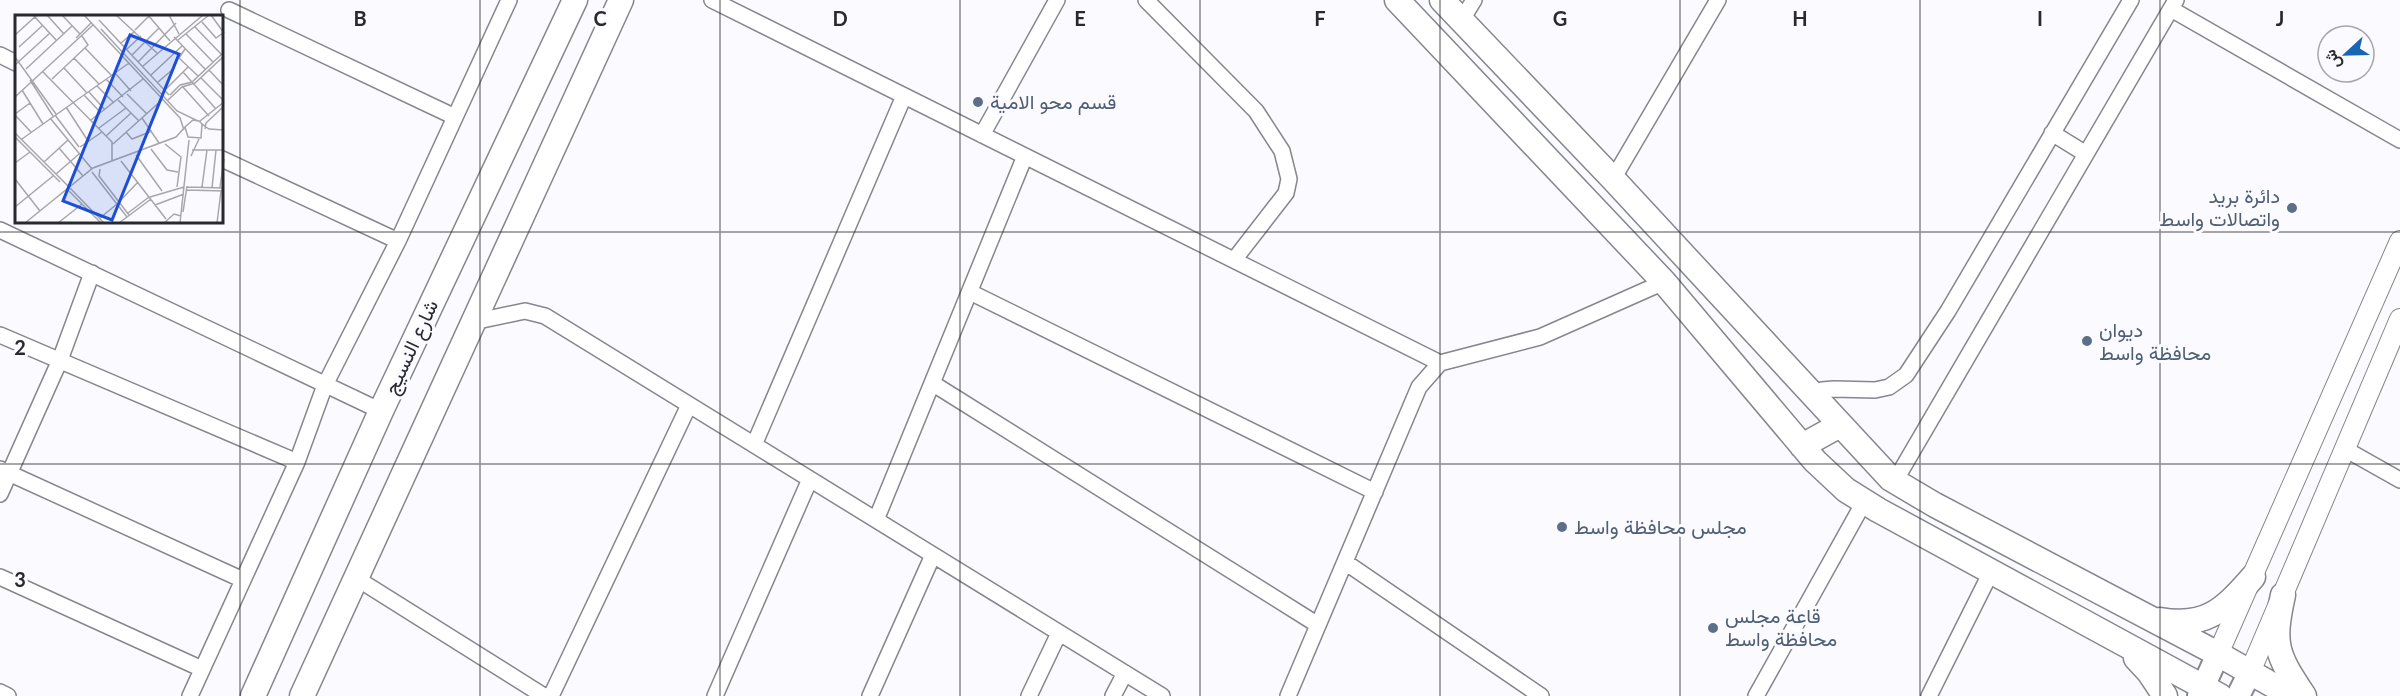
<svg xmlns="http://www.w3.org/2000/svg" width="2400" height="696" viewBox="0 0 2400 696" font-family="Lato,Vazirmatn,sans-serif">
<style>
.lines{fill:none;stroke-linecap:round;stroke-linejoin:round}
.minor-casing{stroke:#85878e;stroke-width:18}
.tertiary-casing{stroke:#85878e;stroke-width:22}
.secondary-casing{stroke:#85878e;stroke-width:26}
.primary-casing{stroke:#85878e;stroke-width:27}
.minor{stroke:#fff;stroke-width:15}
.tertiary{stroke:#fff;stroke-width:20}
.secondary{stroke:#fff;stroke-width:22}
.primary{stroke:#fff;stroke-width:24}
.grid{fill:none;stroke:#292a2d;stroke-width:1.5;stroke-opacity:0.55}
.service-dot{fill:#5c6f8a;stroke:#fbfbff;stroke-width:2}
.labels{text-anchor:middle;stroke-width:6;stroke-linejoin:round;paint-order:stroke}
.service-label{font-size:20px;fill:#4e5e75;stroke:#fbfbff;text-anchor:start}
.street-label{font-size:20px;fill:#292a2d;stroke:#fbfbff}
.inset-road{fill:none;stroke:#a7a7ab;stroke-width:1.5}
.view{fill:#1d4ed8;fill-opacity:0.15;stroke:#1d4ed8;stroke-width:3}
.inset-edge{fill:none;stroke:#292a2d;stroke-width:3}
.grid-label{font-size:20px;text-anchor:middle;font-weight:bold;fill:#292a2d;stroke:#fbfbff;stroke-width:6;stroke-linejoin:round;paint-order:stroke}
</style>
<rect width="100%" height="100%" fill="#fbfbff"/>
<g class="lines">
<g class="minor-casing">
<path id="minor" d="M712 0 1440 363
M1146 0 1256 111 1282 151 1289 179 1286 193 1234 260
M2171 9 2400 140
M229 10 455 117
M1461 21 1474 0
M0 55 16 63
M2052 133 2086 154
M982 135 1057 0
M222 159 398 241
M1613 179 1718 0
M0 230 381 411
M970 292 1375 492
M473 322 525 311 545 316 1162 696
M0 335 297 462
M932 383 1318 625
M1814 398 1822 390 1834 389 1875 390 1889 387 1906 375 1948 311 2131 0
M754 445 904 96
M2345 449 2400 480
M0 469 243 580
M1895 481 2176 0
M0 494 60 360 92 273
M876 520 1025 156
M1345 562 1541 696
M0 577 202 669
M356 578 544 696
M0 692 8 696
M190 696 297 462 325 385 398 241 509 0
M551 696 689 405
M715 696 810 479
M870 696 933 555
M1029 696 1059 633
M1113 696 1125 673
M1288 696 1419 387 1440 363 1540 337 1664 282
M1756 696 1864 502
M1929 696 1991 572"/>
</g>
<g class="tertiary-casing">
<path id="tertiary" d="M2218 654 2400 241
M2250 672 2400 319"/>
</g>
<g class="secondary-casing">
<path id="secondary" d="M2199 696 2218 654
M2238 696 2250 672"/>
</g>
<g class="primary-casing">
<path id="primary" d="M1397 0 1664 282 1815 461 1846 490 1878 510 2220 696
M1442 0 1613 179 1891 479 1935 505 2218 654 2292 696
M1802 446 1840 425
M2283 595C2272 645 2276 654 2304 696
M2160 620C2206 628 2224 610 2253 577
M2136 658 2149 672 2165 696
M253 696 381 411 575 0
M302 696 621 0"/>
</g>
<use href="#minor" class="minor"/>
<use href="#tertiary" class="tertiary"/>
<use href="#secondary" class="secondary"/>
<use href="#primary" class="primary"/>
</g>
<path class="grid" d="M240 0V696M480 0V696M720 0V696M960 0V696M1200 0V696M1440 0V696M1680 0V696M1920 0V696M2160 0V696M0 232H2400M0 464H2400"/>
<g class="service-dot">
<circle cx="978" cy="102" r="6"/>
<circle cx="2292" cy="208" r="6"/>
<circle cx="2087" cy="341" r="6"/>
<circle cx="1562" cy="527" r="6"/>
<circle cx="1713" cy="628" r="6"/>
</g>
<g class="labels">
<g class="service-label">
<text x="990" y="109">قسم محو الامية</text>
<text x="2280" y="203" text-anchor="end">دائرة بريد<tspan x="2280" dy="23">واتصالات واسط</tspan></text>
<text x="2099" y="337">ديوان<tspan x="2099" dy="23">محافظة واسط</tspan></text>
<text x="1574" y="534">مجلس محافظة واسط</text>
<text x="1725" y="623">قاعة مجلس<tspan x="1725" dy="23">محافظة واسط</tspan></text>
</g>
<g class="street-label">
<text transform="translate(411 347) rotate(-65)" y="7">شارع النسيج</text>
</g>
</g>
<g transform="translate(15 15)">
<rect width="208" height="208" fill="#fbfbff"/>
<path class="inset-road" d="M18 0 42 26M32 0 49 19M47 0 65 19M69 0 165 103 169 115M101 0 142 38M133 0 155 26M154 0 164 19M196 0 209 18M84 5 154 80M187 7 201 23 208 18M180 12 206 39M86 14 162 96 183 106M120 15 134 1M171 19 198 47M0 20 22 0M159 22 190 54M61 23 76 8M163 25 194 0M106 28 120 16M4 32 27 11M70 33 96 60M112 34 126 21M170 34 164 43 183 61M117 40 144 13M0 42 41 99M59 43 84 69M123 47 161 8M0 50 35 18M128 51 188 0M49 53 72 78M11 54 57 11M194 55 209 71M28 57 97 127V145M168 57 201 94M100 58 116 76M136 60 167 31M186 63 209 86M37 64 73 30 67 21M91 64 108 82M15 65 38 101M143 67 157 55M82 71 99 88M167 71 194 101M7 75 28 109M150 75 173 52M74 77 90 95M112 79 132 99M69 80 86 98M155 80 165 70 177 67 209 37M0 82 78 10M103 85 124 106M153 85 167 72 180 68 209 41M51 92 73 126M0 99 15 88M0 100 16 117M40 100 64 132M35 103 77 154M127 103 144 128M76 105 128 64M185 106 209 87M187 109 186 123 173 122 170 112 178 105 184 106 186 108 191 112 194 114 209 115M84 113 111 93M190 114 191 108 209 91M111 117 117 124 137 116M0 118 56 174M91 121 116 98M0 122 45 167M7 124 114 48M98 129 148 84M150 129 166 142 162 172M65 132 87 117M44 133 68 161M136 134 152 155 163 157M177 135H209M121 140 147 176M176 141 184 124M106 146 151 204M29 147 53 125M0 148 15 137M85 154 84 161 114 200M77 157 112 202M41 159 64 139M0 164 25 196M172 172 209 173M187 172 192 135M205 172 209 144M197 173 201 135M56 174 89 208M172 175 209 176M54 176 86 208M135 182 169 172M104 187 123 167M140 190 169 179M0 192 38 161M168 197 172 171M113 198 134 182M85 203 102 189M10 208 78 153 161 122 170 112M43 208 67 189M104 208 136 184M149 208 159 199 166 201M165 208 174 125M202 208 206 176"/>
<path class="view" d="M115 20 164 39 97 205 48 186Z"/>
<rect width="208" height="208" class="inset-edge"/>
</g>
<g class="grid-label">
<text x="360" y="26">B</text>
<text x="600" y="26">C</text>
<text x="840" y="26">D</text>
<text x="1080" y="26">E</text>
<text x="1320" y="26">F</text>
<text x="1560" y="26">G</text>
<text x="1800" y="26">H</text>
<text x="2040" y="26">I</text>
<text x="2280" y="26">J</text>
<text x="20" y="355">2</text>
<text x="20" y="587">3</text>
</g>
<g transform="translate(2346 54) rotate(248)"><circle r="28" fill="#fbfbff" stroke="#a7a7ab" stroke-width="1.5"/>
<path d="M0-4.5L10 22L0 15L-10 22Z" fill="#1765b4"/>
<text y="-9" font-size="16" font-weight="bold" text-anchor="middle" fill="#292a2d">ش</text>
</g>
</svg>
